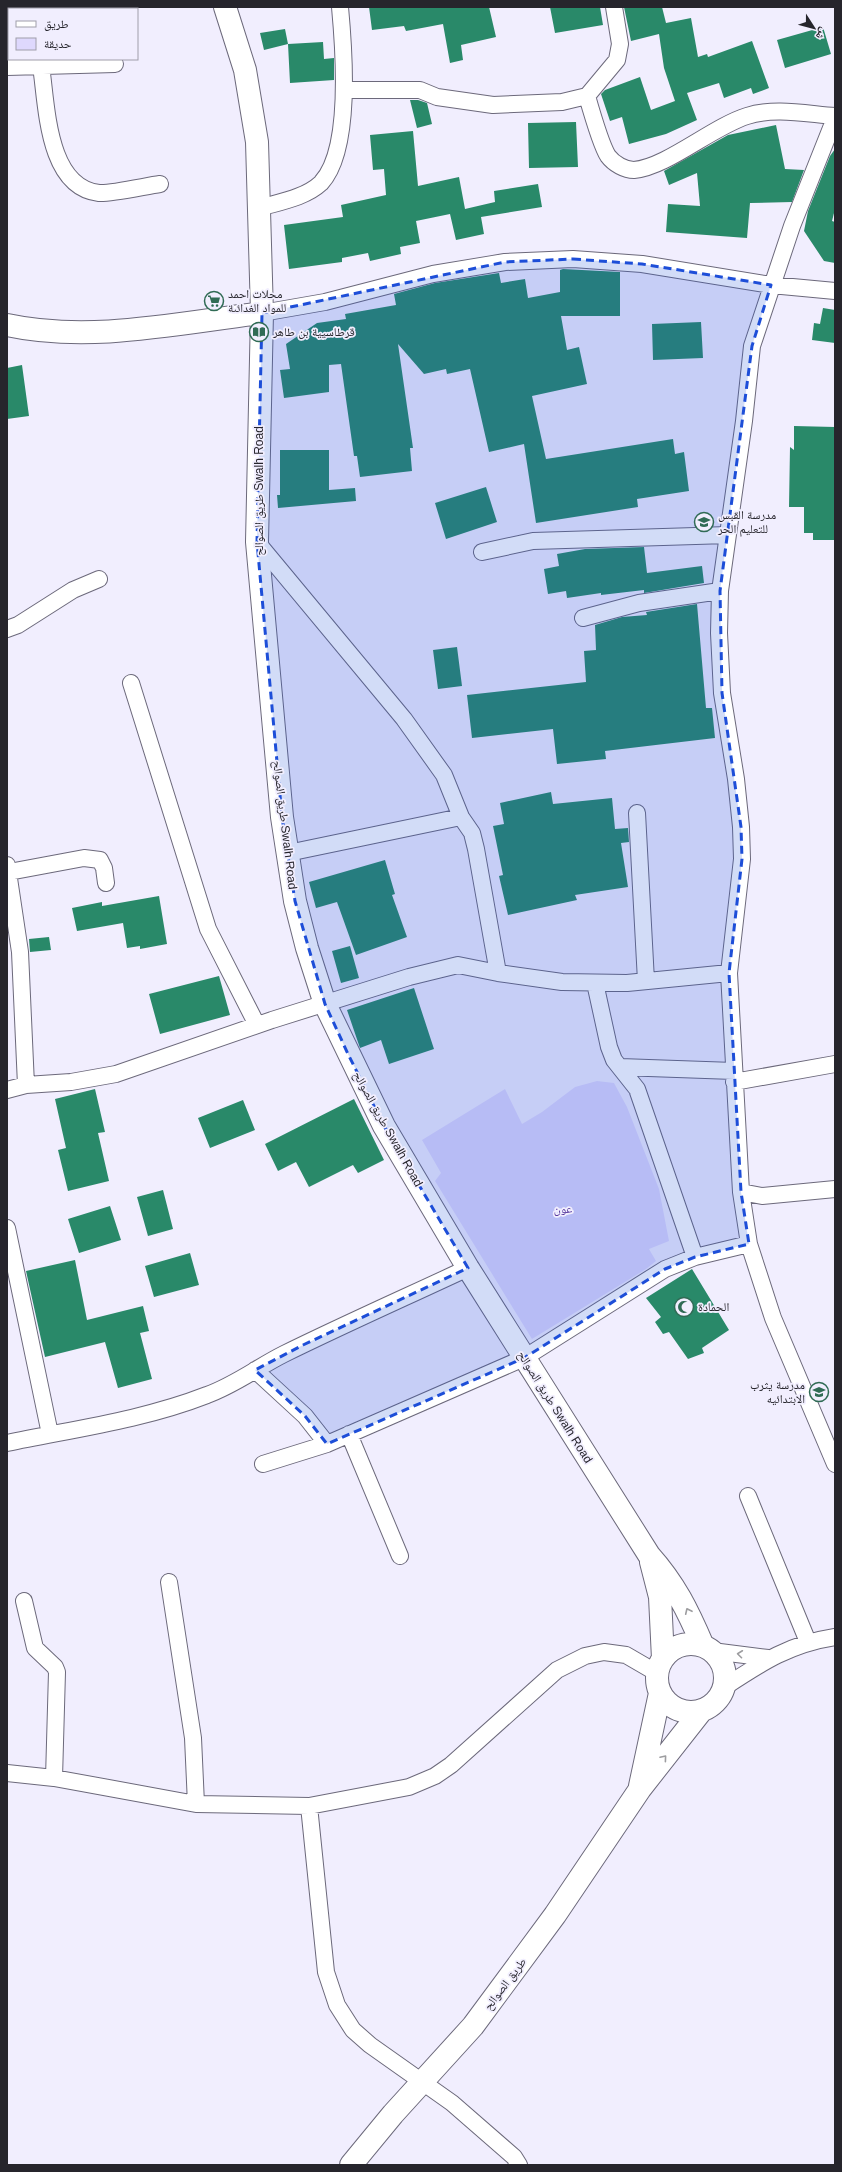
<svg xmlns="http://www.w3.org/2000/svg" width="842" height="2172" viewBox="0 0 842 2172" font-family="Helvetica,'Noto Naskh Arabic',sans-serif">
<style>
.green{fill:#ded8fd}
.building{fill:#298969}
.lines{fill:none;stroke-linecap:round;stroke-linejoin:round}
.street-casing{stroke:#6c697b;stroke-width:18}
.secondary-casing{stroke:#6c697b;stroke-width:24}
.street{stroke:#fff;stroke-width:16}
.secondary{stroke:#fff;stroke-width:22}
.oneway{stroke:#9d9da0}
.marked{fill:#1d4ed8;fill-opacity:0.2;stroke:#1d4ed8;stroke-width:3;stroke-dasharray:8 5;stroke-linejoin:round}
.labels{text-anchor:middle;stroke-width:3.5;stroke-linejoin:round;paint-order:stroke}
.poi-label{font-size:12px;fill:#26252c;stroke:#f1eefe;text-anchor:start}
.street-label{font-size:12px;fill:#26252c;stroke:#f1eefe}
.park-label{font-size:12px;fill:#55369c;stroke:#f1eefe}
</style>
<rect width="100%" height="100%" fill="#f1eefe"/>
<path class="green" d="M597 1081 614 1083 627 1107 659 1189 669 1241 649 1249 656 1261 646 1269 532 1339 435 1181 441 1173 422 1140 505 1089 522 1124 542 1112 575 1087Z"/>
<path class="building" d="M369 7H489L496 37 461 45 463 60 450 63 443 24 406 31 404 26 372 30Z
M550 7H600L603 25 555 33Z
M624 7H662L666 23 691 18 698 57 707 54 708 57 752 41 769 88 753 94 751 88 724 98 719 83 687 93 697 120 666 134 629 144 622 117 610 121 601 94 605 90 640 77 651 110 675 101 664 68 659 34 631 41Z
M823 27 831 54 785 68 777 40Z
M285 29 288 44 264 50 260 33Z
M323 42 324 59 334 58V80L290 83 288 44Z
M410 100H418L427 103 432 124 417 128Z
M576 122 578 167 529 168 528 123Z
M776 125 785 169 804 170 792 202 750 203 747 238 666 232 668 204 700 206 697 173 669 185 664 171 728 135Z
M413 131 418 186 459 177 465 209 495 202 494 191 538 184 542 207 481 217 484 234 456 240 450 214 416 221 420 243 400 247 401 254 370 261 368 253 342 258V262L289 269 284 225 343 217 341 205 386 195 384 169 373 170 370 135Z
M835 149V209L832 221 835 222V263L824 261 804 231 808 211 830 156Z
M563 269 620 272V316H561L567 350 579 347 587 384 532 396 546 459 673 439 675 454 684 452 689 491 637 499 638 507 536 523 524 444 489 452 470 369 447 374 446 369 424 374 398 344 413 448H410L412 471 360 477 357 456H354L341 364 329 365V392L284 398 280 370 290 369 286 344 317 323 346 319 345 314 396 305 394 294 435 283 499 273 501 283 525 279 528 298 560 292V270Z
M823 308 835 310V343L812 340 814 323 820 324Z
M701 322 703 358 653 360 652 324Z
M22 365 29 416 7 419V368Z
M794 426 835 427V540H813V533H804V507H789L790 447 794 450Z
M280 450H329V490L355 488 356 501 278 508 277 495H280Z
M486 487 497 522 446 539 435 503Z
M644 547 647 573 702 566 704 583 644 593V590L601 595V593L567 598 566 591 548 594 544 569 559 566 557 554 585 549Z
M697 604 706 708H712L715 738 605 751 606 759 557 764 553 729 472 738 467 695 586 682 584 651 596 650 595 625 622 617 647 615 646 612Z
M457 647 462 686 438 689 433 650Z
M551 792 553 804 612 798 615 829 628 828 629 842 621 843 628 887 575 895 577 900 508 915 499 876 503 875 493 826 504 824 500 803Z
M385 860 395 894 392 895 407 937 356 955 337 902 316 908 309 882Z
M159 896 167 944 140 949V946L127 948 123 923 77 931 72 908 102 902V906Z
M49 937 51 950 30 952 29 939Z
M350 946 359 978 341 983 332 951Z
M219 976 230 1015 160 1034 149 994Z
M414 988 434 1049 389 1064 381 1040 360 1048 347 1010Z
M95 1089 105 1132 98 1133 109 1181 68 1191 58 1150 66 1148 55 1099Z
M354 1099 384 1160 358 1173 353 1165 309 1187 296 1162 278 1171 265 1144Z
M243 1100 255 1130 210 1148 198 1118Z
M163 1190 173 1229 148 1236 137 1197Z
M110 1206 121 1240 79 1253 68 1219Z
M190 1253 199 1285 154 1297 145 1266Z
M75 1260 87 1320 143 1306 149 1331 140 1333 152 1379 118 1388 105 1342 45 1357 26 1271Z
M692 1269 729 1330 702 1348 704 1353 688 1359 669 1332 663 1334 655 1322 661 1317 646 1298Z"/>
<g class="lines">
<g class="street-casing">
<path id="street" d="M41 66C47 106 47 187 99 193 110 194 146 186 160 184
M7 67 115 64
M345 90H420L437 97 493 105 562 102 587 96 617 60 620 44 614 7
M587 96C591 110 601 145 608 156 614 164 625 170 634 170 667 167 712 127 747 116 774 107 807 114 835 116
M835 118 792 226 752 346 744 421 720 591 719 633 722 693 736 779 741 827 742 859 729 973 741 1192 749 1244 773 1318 835 1464
M259 208C279 202 305 198 321 183 352 150 344 50 340 7
M262 313 325 302 433 274 505 262 573 259 642 264 771 285 835 291
M257 542 404 719 444 775 461 817
M482 552 533 541 728 535
M583 618 639 603 720 591
M7 629 18 625 73 590 99 579
M131 683 208 929 257 1025
M637 813 646 981
M288 853 461 817 472 833 476 849 498 973
M7 865 20 952 26 1085
M9 872 84 858 100 860 104 868 106 883
M595 983 609 1047 614 1060 637 1089 695 1257
M620 1067 734 1071
M734 1082 835 1064
M7 1090 26 1085 71 1082 116 1074 272 1020 409 977 458 965 498 973 562 982 627 983 729 973
M741 1192 762 1196 835 1189
M7 1228 50 1434
M255 1370 305 1416 327 1444
M349 1434 400 1556
M7 1443C74 1429 143 1420 207 1395 235 1385 258 1367 284 1354 345 1324 406 1297 468 1268
M263 1464 327 1444 524 1358 665 1269 695 1257 749 1244
M748 1496 808 1642
M169 1582 193 1738 196 1804
M24 1601 35 1648 55 1667 57 1672 54 1778
M712 1651 768 1658
M723 1688C761 1663 789 1644 835 1637
M7 1773 54 1778 196 1804 309 1806 409 1787 435 1776 451 1765 557 1670 585 1656 604 1652 626 1655 657 1673
M309 1806 326 1972 337 2005 353 2030 370 2045 452 2103 514 2157 519 2165"/>
</g>
<g class="secondary-casing">
<path id="secondary" d="M225 7 245 70 257 142 262 313 257 542 282 817 295 901 307 948 325 1004 384 1126 468 1268 649 1555C675 1584 688 1611 703 1646
M7 325C90 343 179 323 262 313
M651 1562 660 1597 663 1659
M657 1678a34 34 0 1 1 68 0a34 34 0 1 1-68 0Z
M640 1786 660 1693
M351 2165 393 2114 473 2026 555 1915 640 1789 702 1710"/>
</g>
<use href="#street" class="street"/>
<use href="#secondary" class="secondary"/>
</g>
<defs><path id="oneway-chevron" d="M-2-3.5L2.5 0L-2 3.5" fill="none" stroke-width="1.6" stroke-linecap="round" stroke-linejoin="round"/></defs>
<g class="oneway">
<use href="#oneway-chevron" transform="translate(688 1611) rotate(-115)"/>
<use href="#oneway-chevron" transform="translate(740 1654) rotate(-173)"/>
<use href="#oneway-chevron" transform="translate(664 1758) rotate(-50)"/>
</g>
<path class="marked" d="M573 259 642 264 771 285 752 346 720 591 722 693 741 827 742 859 729 973 741 1192 749 1244 695 1257 665 1269 524 1358 327 1444 305 1416 255 1370 303 1345 468 1268 384 1126 348 1054 325 1004 295 901 282 817 257 542 262 313 505 262Z"/>
<defs>
<g id="supermarket-ring" transform="scale(1)"><circle r="9.5" fill="#f1eefe" stroke="#306b55" stroke-width="1.5"/><path d="M-6-5.5h2.5l.6 2H6L4.5 2H-2.5L-4.4-4H-6ZM-1.5 3.2a1.3 1.3 0 1 0 .1 0ZM3 3.2a1.3 1.3 0 1 0 .1 0Z" fill="#306b55"/></g>
<g id="library-ring" transform="scale(1)"><circle r="9.5" fill="#f1eefe" stroke="#306b55" stroke-width="1.5"/><path d="M-6-4Q-3-5.5-.7-3.5V5Q-3 3-6 4ZM6-4Q3-5.5 .7-3.5V5Q3 3 6 4Z" fill="#306b55"/></g>
<g id="school-ring" transform="scale(1)"><circle r="9.5" fill="#f1eefe" stroke="#306b55" stroke-width="1.5"/><path d="M0-5L7-2L0 1L-7-2ZM-4 1L0 2.5L4 1V4Q0 6-4 4Z" fill="#306b55"/></g>
<g id="mosque-ring" transform="scale(1)"><circle r="9.5" fill="#f1eefe" stroke="#306b55" stroke-width="1.5"/><path d="M3.5-4.9A6 6 0 1 0 3.5 4.9A5 5 0 1 1 3.5-4.9Z" fill="#306b55"/></g>
</defs>
<g fill-rule="evenodd">
<use href="#supermarket-ring" x="214" y="301"/>
<use href="#library-ring" x="259" y="332"/>
<use href="#school-ring" x="704" y="522"/>
<use href="#mosque-ring" x="684" y="1307"/>
<use href="#school-ring" x="819" y="1392"/>
</g>
<g class="labels">
<g class="poi-label">
<text x="228" y="298">محلات احمد<tspan x="228" dy="14">للمواد الغدائىة</tspan></text>
<text x="273" y="336">قرطاسيية بن طاهر</text>
<text x="718" y="519">مدرسة القبس<tspan x="718" dy="14">للتعليم الحر</tspan></text>
<text x="698" y="1311">الحمادة</text>
<text x="805" y="1389" text-anchor="end">مدرسة يثرب<tspan x="805" dy="14">الابتدائيه</tspan></text>
</g>
<g class="street-label">
<text transform="translate(259 491) rotate(-90)" y="4">طريق الصوالح Swalh Road</text>
<text transform="translate(285 825) rotate(83)" y="4">طريق الصوالح Swalh Road</text>
<text transform="translate(388 1129) rotate(61)" y="4">طريق الصوالح Swalh Road</text>
<text transform="translate(555 1407) rotate(58)" y="4">طريق الصوالح Swalh Road</text>
<text transform="translate(505 1984) rotate(-53)" y="4">طريق الصوالح</text>
</g>
<g class="park-label">
<text x="563" y="1213">عون</text>
</g>
</g>
<rect width="842" height="2172" fill="none" stroke="#26252c" stroke-width="16"/>
<rect x="8" y="8" width="130" height="52" fill="#f1eefe" stroke="#a09eaa"/>
<rect x="16" y="21" width="20" height="6" fill="#ffffff" stroke="#a09eaa"/>
<text x="44" y="28" font-size="12" fill="#26252c">طريق</text>
<rect x="16" y="38" width="20" height="12" fill="#ded8fd" stroke="#a09eaa"/>
<text x="44" y="48" font-size="12" fill="#26252c">حديقة</text>
<g transform="translate(814 28) rotate(126)" stroke="#f1eefe" stroke-width="3" paint-order="stroke">
<path d="M0-3L7 15L0 10L-7 15Z" fill="#26252c"/>
<text y="-6" font-size="11" font-weight="bold" text-anchor="middle" fill="#26252c">ش</text>
</g>
</svg>
